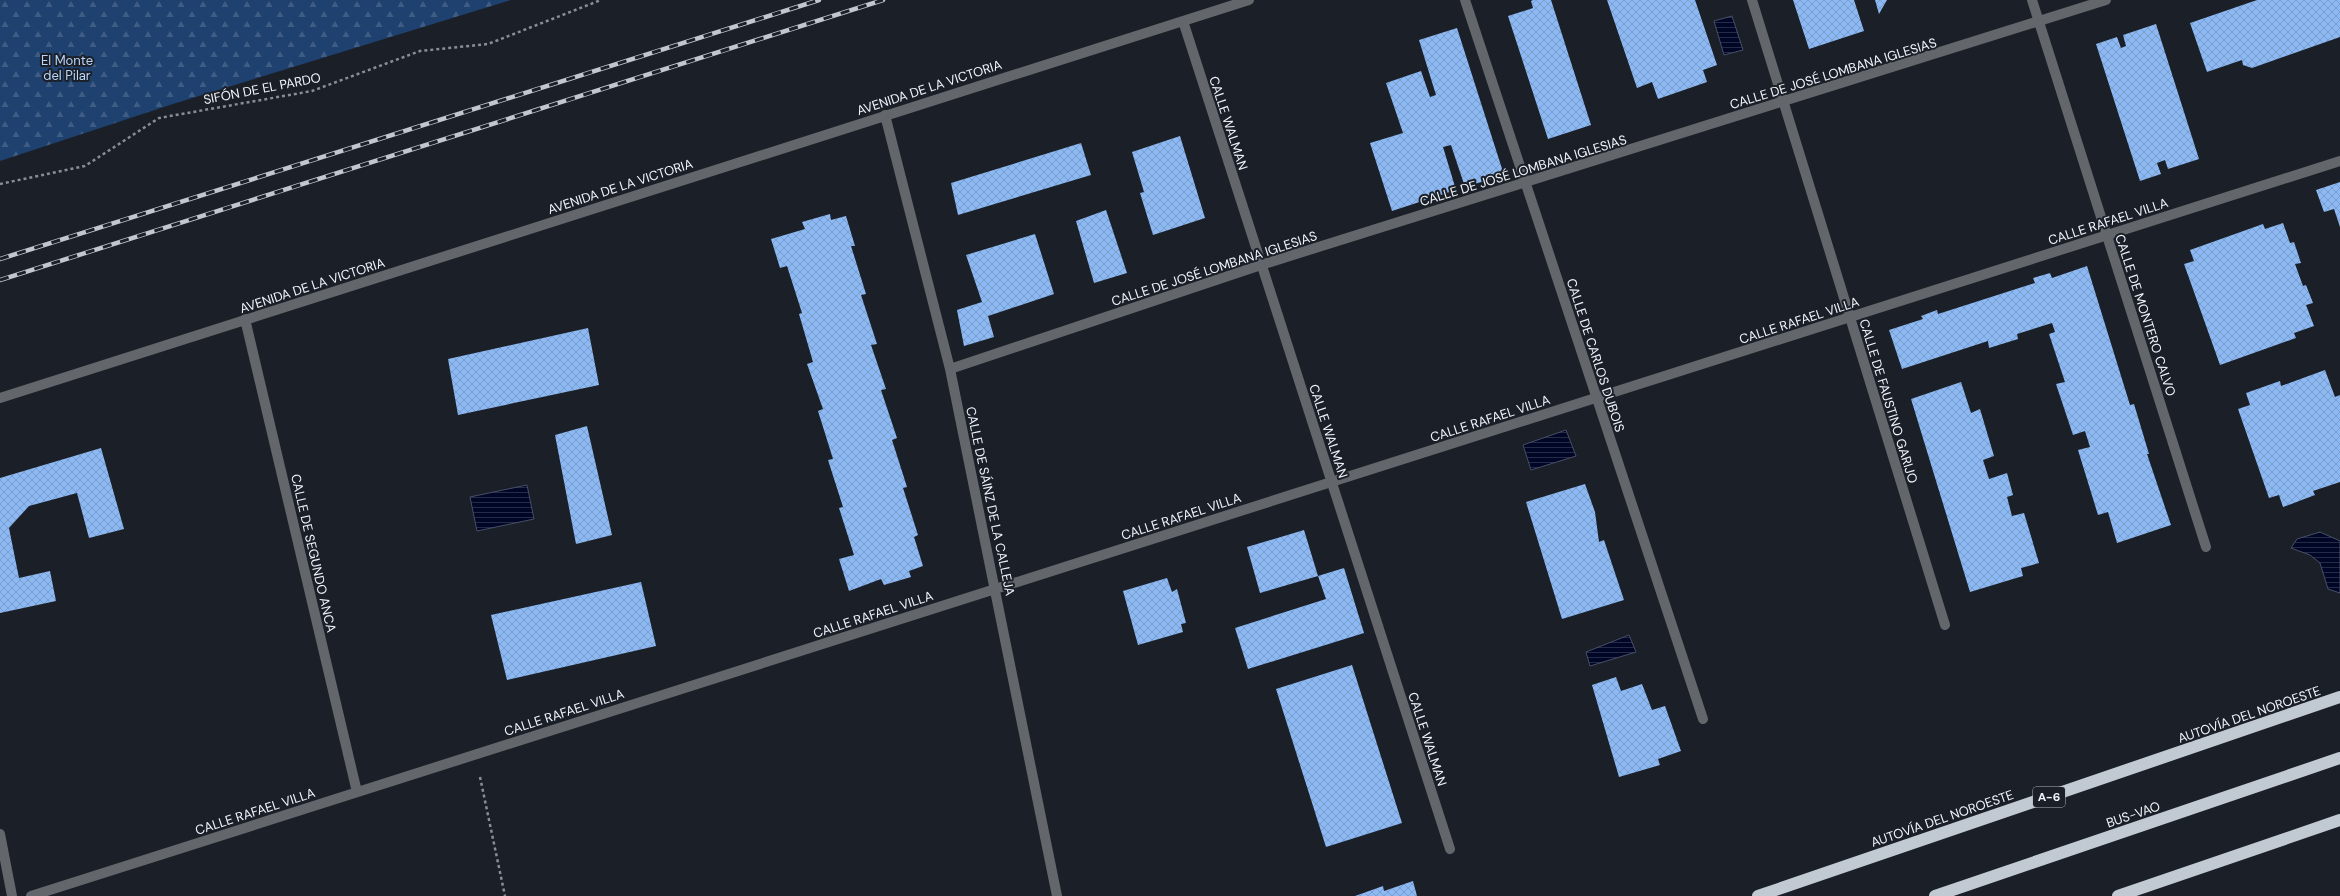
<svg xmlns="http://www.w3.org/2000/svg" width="2340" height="896" viewBox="0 0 2340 896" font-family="'DM Sans',sans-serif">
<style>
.forest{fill:url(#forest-firs)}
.water{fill:url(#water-rules);stroke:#484e66}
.building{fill:url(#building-cross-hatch)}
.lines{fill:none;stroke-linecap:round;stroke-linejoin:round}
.path{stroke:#898e95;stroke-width:2.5;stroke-dasharray:3 3;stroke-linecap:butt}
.minor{stroke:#63666a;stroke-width:10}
.highway{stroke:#c1c9d3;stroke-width:12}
.rail-casing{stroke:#c2c6cd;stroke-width:4.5}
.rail{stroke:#1b2028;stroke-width:3;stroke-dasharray:9;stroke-linecap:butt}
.labels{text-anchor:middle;stroke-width:4;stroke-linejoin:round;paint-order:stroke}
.shield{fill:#1b2028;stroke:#b1b5bc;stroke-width:1}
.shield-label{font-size:12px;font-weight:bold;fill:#f1f5fb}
.park-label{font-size:13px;fill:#b9d5fb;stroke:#1b2028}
.street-label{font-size:13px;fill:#f1f5fb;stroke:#1b2028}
</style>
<defs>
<pattern id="forest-firs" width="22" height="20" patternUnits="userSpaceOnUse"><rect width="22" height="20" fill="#1e416f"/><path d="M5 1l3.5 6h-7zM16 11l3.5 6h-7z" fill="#3f5d84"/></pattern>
<pattern id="water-rules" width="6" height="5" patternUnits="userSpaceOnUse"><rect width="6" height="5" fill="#000626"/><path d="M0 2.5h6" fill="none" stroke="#262b46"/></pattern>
<pattern id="building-cross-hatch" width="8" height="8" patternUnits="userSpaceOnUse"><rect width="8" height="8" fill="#8cb9f4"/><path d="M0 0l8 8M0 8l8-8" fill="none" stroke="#7b9dca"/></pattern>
</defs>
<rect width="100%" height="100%" fill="#1b2028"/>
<path class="forest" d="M0 0H511L176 103 0 161Z"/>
<path class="water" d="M1732 16 1743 50 1724 55 1714 21Z
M1566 430 1576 456 1531 470 1523 445Z
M527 485 534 519 477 531 470 497Z
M2320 532 2340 541V593L2328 589 2320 563 2310 555 2291 548 2297 539Z
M1629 635 1636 652 1590 666 1586 652Z"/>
<path class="building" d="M1533 0H1551L1591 125 1548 139 1508 16 1533 8 1531 1Z
M1607 0H1695L1717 65 1703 70 1707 82 1658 99 1652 82 1637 88Z
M1793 0H1854L1864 31 1809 49Z
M1875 0H1887L1879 14Z
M2257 0H2340V37L2252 68 2243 65 2242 60 2207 72 2190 23Z
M2156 24 2199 159 2168 169 2165 160 2157 163 2161 174 2140 181 2096 44 2117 37 2121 48 2126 46 2123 35Z
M1457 28 1504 175 1465 187 1451 145 1443 147 1456 190 1392 211 1370 143 1403 133 1386 83 1421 71 1430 97 1436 95 1419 40Z
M1180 136 1205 218 1153 235 1140 193 1144 192 1132 152Z
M1081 143 1091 175 958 215 951 183Z
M2340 182V227L2334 209 2324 212 2316 190Z
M1106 210 1127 273 1094 283 1076 221Z
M830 214 831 220 846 216 855 246H851L866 294 861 295 877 344 871 345 886 389 881 390 897 438 892 440 907 487 903 488 918 535 914 537 923 566 909 571 911 577 884 585 881 579 849 591 839 559 854 555 839 508 843 507 828 460 833 459 818 411 823 409 807 364 813 362 799 314 802 313 787 266 780 268 771 239 805 229 802 222Z
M2283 223 2290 243 2294 242 2301 263 2295 264 2303 286 2306 285 2313 303 2306 305 2314 326 2294 333 2296 338 2220 365 2184 264 2194 261 2190 250 2263 224 2265 229Z
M1035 234 1054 294 988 316 994 337 964 346 957 310 982 302 966 255Z
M2087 266 2130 405 2134 404 2149 454H2147L2171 525 2117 543 2108 512 2098 515 2078 450 2090 447 2085 431 2073 435 2056 384 2065 382 2049 334 2055 332 2052 323 2017 334 2018 339 1989 348 1988 341 1902 369 1889 330 1923 319 1921 316 1937 310 1938 314 2035 283 2033 278 2050 273 2052 278Z
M588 328 599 385 458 415 448 359Z
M2325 370 2335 397 2340 395V482L2313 491 2315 495 2283 507 2279 495 2269 498 2238 409 2250 405 2246 393 2280 381 2281 386Z
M1961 382 1971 413 1980 409 1994 456 1983 460 1989 479 2007 473 2013 495 2007 497 2012 516 2024 513 2039 563 2021 568 2023 576 1970 592 1911 399Z
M587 426 612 535 576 544 555 435Z
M101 448 124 529 89 538 77 493 29 506 9 528 19 578 50 571 56 601 0 613V478Z
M1585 484 1595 512 1599 542 1604 540 1624 600 1562 619 1526 502Z
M1304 530 1318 576 1260 593 1247 547Z
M1344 568 1364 633 1248 669 1235 628 1326 599 1318 576Z
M1167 578 1172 592 1177 589 1186 623 1181 624 1183 632 1138 645 1123 591Z
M641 582 656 646 507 680 491 615Z
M1352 665 1402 823 1326 847 1276 689Z
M1616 677 1621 691 1642 684 1652 710 1665 706 1681 751 1658 759 1660 765 1619 777 1592 685Z
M1413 881 1417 896H1355L1383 886 1384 891Z"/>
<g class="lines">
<path class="path" d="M0 184 85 166 159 118 312 91 420 51 488 44 601 0
M480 777 505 896"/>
<path class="minor" d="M1465 0 1703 719
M1752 0 1945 625
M2032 0 2206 547
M1183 21 1450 849
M885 115 950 369 1057 896
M245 319 357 792
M950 369 1261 265 2106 0
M0 398 1249 0
M0 834 12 896
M31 896 2340 161"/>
<path class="highway" d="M1758 896 2340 697
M1935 896 2340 758
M2118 896 2340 820"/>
<g class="rail-casing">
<path id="rail" d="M0 259 819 0
M0 280 883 0"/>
</g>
<use href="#rail" class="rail"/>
</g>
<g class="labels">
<rect class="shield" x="2033" y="787" width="32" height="20" rx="3"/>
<g class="shield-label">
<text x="2049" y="801">A-6</text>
</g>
<g class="park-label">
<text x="67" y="65">El Monte<tspan x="67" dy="15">del Pilar</tspan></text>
</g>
<g class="street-label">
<text transform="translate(1833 73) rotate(-17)" y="5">CALLE DE JOSÉ LOMBANA IGLESIAS</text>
<text transform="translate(929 87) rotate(-18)" y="5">AVENIDA DE LA VICTORIA</text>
<text transform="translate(262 88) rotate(-11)" y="5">SIFÓN DE EL PARDO</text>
<text transform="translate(1229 123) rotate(72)" y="5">CALLE WALMAN</text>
<text transform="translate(1523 170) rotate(-17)" y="5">CALLE DE JOSÉ LOMBANA IGLESIAS</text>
<text transform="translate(620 186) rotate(-18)" y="5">AVENIDA DE LA VICTORIA</text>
<text transform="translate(2108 221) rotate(-18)" y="5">CALLE RAFAEL VILLA</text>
<text transform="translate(1214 268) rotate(-18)" y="5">CALLE DE JOSÉ LOMBANA IGLESIAS</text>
<text transform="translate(312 285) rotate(-18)" y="5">AVENIDA DE LA VICTORIA</text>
<text transform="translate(2146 315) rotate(72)" y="5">CALLE DE MONTERO CALVO</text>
<text transform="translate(1799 320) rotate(-18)" y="5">CALLE RAFAEL VILLA</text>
<text transform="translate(1596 355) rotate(72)" y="5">CALLE DE CARLOS DUBOIS</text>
<text transform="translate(1889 401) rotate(73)" y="5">CALLE DE FAUSTINO GARIJO</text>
<text transform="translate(1490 418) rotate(-18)" y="5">CALLE RAFAEL VILLA</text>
<text transform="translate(1329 431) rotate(72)" y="5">CALLE WALMAN</text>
<text transform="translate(991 501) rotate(78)" y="5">CALLE DE SÁINZ DE LA CALLEJA</text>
<text transform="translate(1181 516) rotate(-18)" y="5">CALLE RAFAEL VILLA</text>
<text transform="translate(314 553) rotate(77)" y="5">CALLE DE SEGUNDO ANCA</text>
<text transform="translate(873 614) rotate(-18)" y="5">CALLE RAFAEL VILLA</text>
<text transform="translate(564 712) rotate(-18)" y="5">CALLE RAFAEL VILLA</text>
<text transform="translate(2249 714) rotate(-19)" y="5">AUTOVÍA DEL NOROESTE</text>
<text transform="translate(1428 739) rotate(72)" y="5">CALLE WALMAN</text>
<text transform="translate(255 811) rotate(-18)" y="5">CALLE RAFAEL VILLA</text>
<text transform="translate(2133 814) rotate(-19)" y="5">BUS-VAO</text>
<text transform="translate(1942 818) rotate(-19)" y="5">AUTOVÍA DEL NOROESTE</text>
</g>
</g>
</svg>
